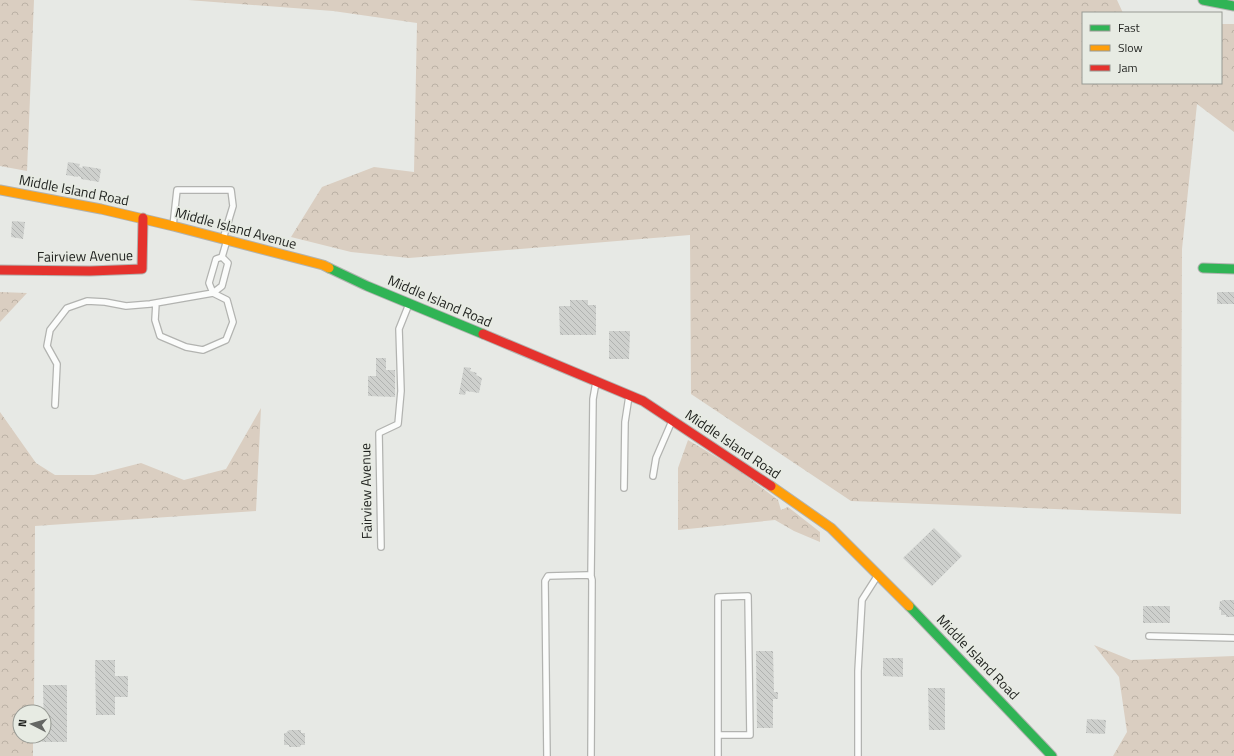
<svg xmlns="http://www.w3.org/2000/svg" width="1234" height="756" viewBox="0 0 1234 756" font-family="'Titillium Web',sans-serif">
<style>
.forest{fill:url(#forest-crowns)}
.building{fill:url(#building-back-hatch)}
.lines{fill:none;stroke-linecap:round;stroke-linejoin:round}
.lane-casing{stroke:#b2b3b0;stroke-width:8}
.fast-casing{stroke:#b2b3b0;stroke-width:11}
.slow-casing{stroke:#b2b3b0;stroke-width:11}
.jam-casing{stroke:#b2b3b0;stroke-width:11}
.lane{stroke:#fbfcfb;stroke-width:5.5}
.fast{stroke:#30b455;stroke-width:9}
.slow{stroke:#ff9f0a;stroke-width:9}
.jam{stroke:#e5322d;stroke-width:9}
.labels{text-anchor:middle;stroke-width:3.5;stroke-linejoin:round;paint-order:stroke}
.street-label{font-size:14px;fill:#1f211e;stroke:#e7ebe3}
</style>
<defs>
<pattern id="forest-crowns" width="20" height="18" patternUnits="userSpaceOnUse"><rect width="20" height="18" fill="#dacec1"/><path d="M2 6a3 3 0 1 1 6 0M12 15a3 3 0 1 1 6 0" fill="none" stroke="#bbb1a5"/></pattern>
<pattern id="building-back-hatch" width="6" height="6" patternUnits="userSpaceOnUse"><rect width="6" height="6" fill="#ced0cd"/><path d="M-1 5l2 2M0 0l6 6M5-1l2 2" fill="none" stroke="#b0b2b0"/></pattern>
</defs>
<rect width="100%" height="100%" fill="#e7e9e5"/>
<path class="forest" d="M0 0H34L27 171 0 166Z
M188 0H1117L1123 13H1083V83H1221V24H1234V132L1197 104 1182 249 1181 514 851 501 691 394 690 235 409 258 351 252 291 237 322 187 374 167 414 172 417 23 333 11Z
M0 292 27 293 0 322Z
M261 408 256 511 35 526 34 712H20V736H33V756H0V412L36 463 55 475H94L141 463 184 480 226 469Z
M688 440 735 468 778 500 781 510 788 507 820 532V542L794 531 775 520 678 530V468Z
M1094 645 1131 660 1234 656V756H1113L1127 732 1119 677Z"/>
<path class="building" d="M68 162 80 164 79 167 82 168 83 166 101 169 99 182 81 179V177L78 176V177L66 175Z
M12 221 25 222 23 239 11 237Z
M1217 292H1234V304H1217Z
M570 300H588V305H596V335H560L559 306H570Z
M609 331H630L629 359H609Z
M376 358H386V370H395V397L368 396V376H376Z
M464 367 471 368 470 371 477 373 476 375 482 378 479 393 466 391 465 395 459 394Z
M934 528 962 556 932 586 903 558Z
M1222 600H1234V617H1226V615H1221V610H1219L1220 601H1222Z
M1143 606H1170V623H1143Z
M756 651H773L774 692H778V699H773V728H757Z
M883 658H903V677L883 676Z
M95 660H115V676H128V697H115V715H96Z
M43 685H67V742H42V736H44Z
M928 688H945V730H929Z
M1087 719 1106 720 1105 734 1086 733Z
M289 730H301V733H305V745H301L300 747H289V745H284V733H286Z"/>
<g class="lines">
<g class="lane-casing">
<path id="lane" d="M173 226 177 190H231L233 206 223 239
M222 257 227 240
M156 303 155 320 160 336 186 347 203 350 226 340 233 322 227 300 213 293 209 283 216 259 222 257
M55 405 57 364 47 346 50 330 67 308 87 301 105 302 126 306 150 304 213 293 222 286 228 263 222 257
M653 476 656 458 672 421
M624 488 625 422 629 396
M381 547 379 433 398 424 401 391 399 329 409 304
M591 576 593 399 596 382
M1149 636 1234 638
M547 756 545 581 548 576 587 575 591 576 592 580 591 756
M718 756V597L748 596 750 735H718
M858 756V671L862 600 878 575"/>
</g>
<g class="fast-casing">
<path id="fast" d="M1203 0 1234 6
M329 268 367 286 483 334
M1203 268 1234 269
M909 606 1052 756"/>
</g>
<g class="slow-casing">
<path id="slow" d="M0 190 101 209 173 226 323 265 329 268
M771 486 831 528 909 606"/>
</g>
<g class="jam-casing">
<path id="jam" d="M0 270 90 271 142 269 143 218
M483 334 643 401 771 486"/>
</g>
<use href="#lane" class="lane"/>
<use href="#fast" class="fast"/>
<use href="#slow" class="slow"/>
<use href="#jam" class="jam"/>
</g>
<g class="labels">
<g class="street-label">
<text transform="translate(74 190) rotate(11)" y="5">Middle Island Road</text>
<text transform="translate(236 228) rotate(15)" y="5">Middle Island Avenue</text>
<text transform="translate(85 256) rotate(-1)" y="5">Fairview Avenue</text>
<text transform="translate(440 301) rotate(23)" y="5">Middle Island Road</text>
<text transform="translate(733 444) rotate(34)" y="5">Middle Island Road</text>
<text transform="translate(366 491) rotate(-91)" y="5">Fairview Avenue</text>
<text transform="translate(978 657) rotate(46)" y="5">Middle Island Road</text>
</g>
</g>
<rect x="1082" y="12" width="140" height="72" fill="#e7ebe3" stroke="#979a94"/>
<rect x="1090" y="25" width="20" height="6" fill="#30b455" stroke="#979a94"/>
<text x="1118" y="32" font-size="12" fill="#1f211e">Fast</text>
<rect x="1090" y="45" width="20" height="6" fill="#ff9f0a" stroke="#979a94"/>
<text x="1118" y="52" font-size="12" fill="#1f211e">Slow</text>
<rect x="1090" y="65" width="20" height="6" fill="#e5322d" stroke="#979a94"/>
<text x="1118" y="72" font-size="12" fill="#1f211e">Jam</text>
<g transform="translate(32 724) rotate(276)"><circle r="19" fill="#e7ebe3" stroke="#979a94"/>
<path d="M0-3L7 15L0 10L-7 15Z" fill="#656764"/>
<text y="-6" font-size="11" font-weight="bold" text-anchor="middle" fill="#1f211e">N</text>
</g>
</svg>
